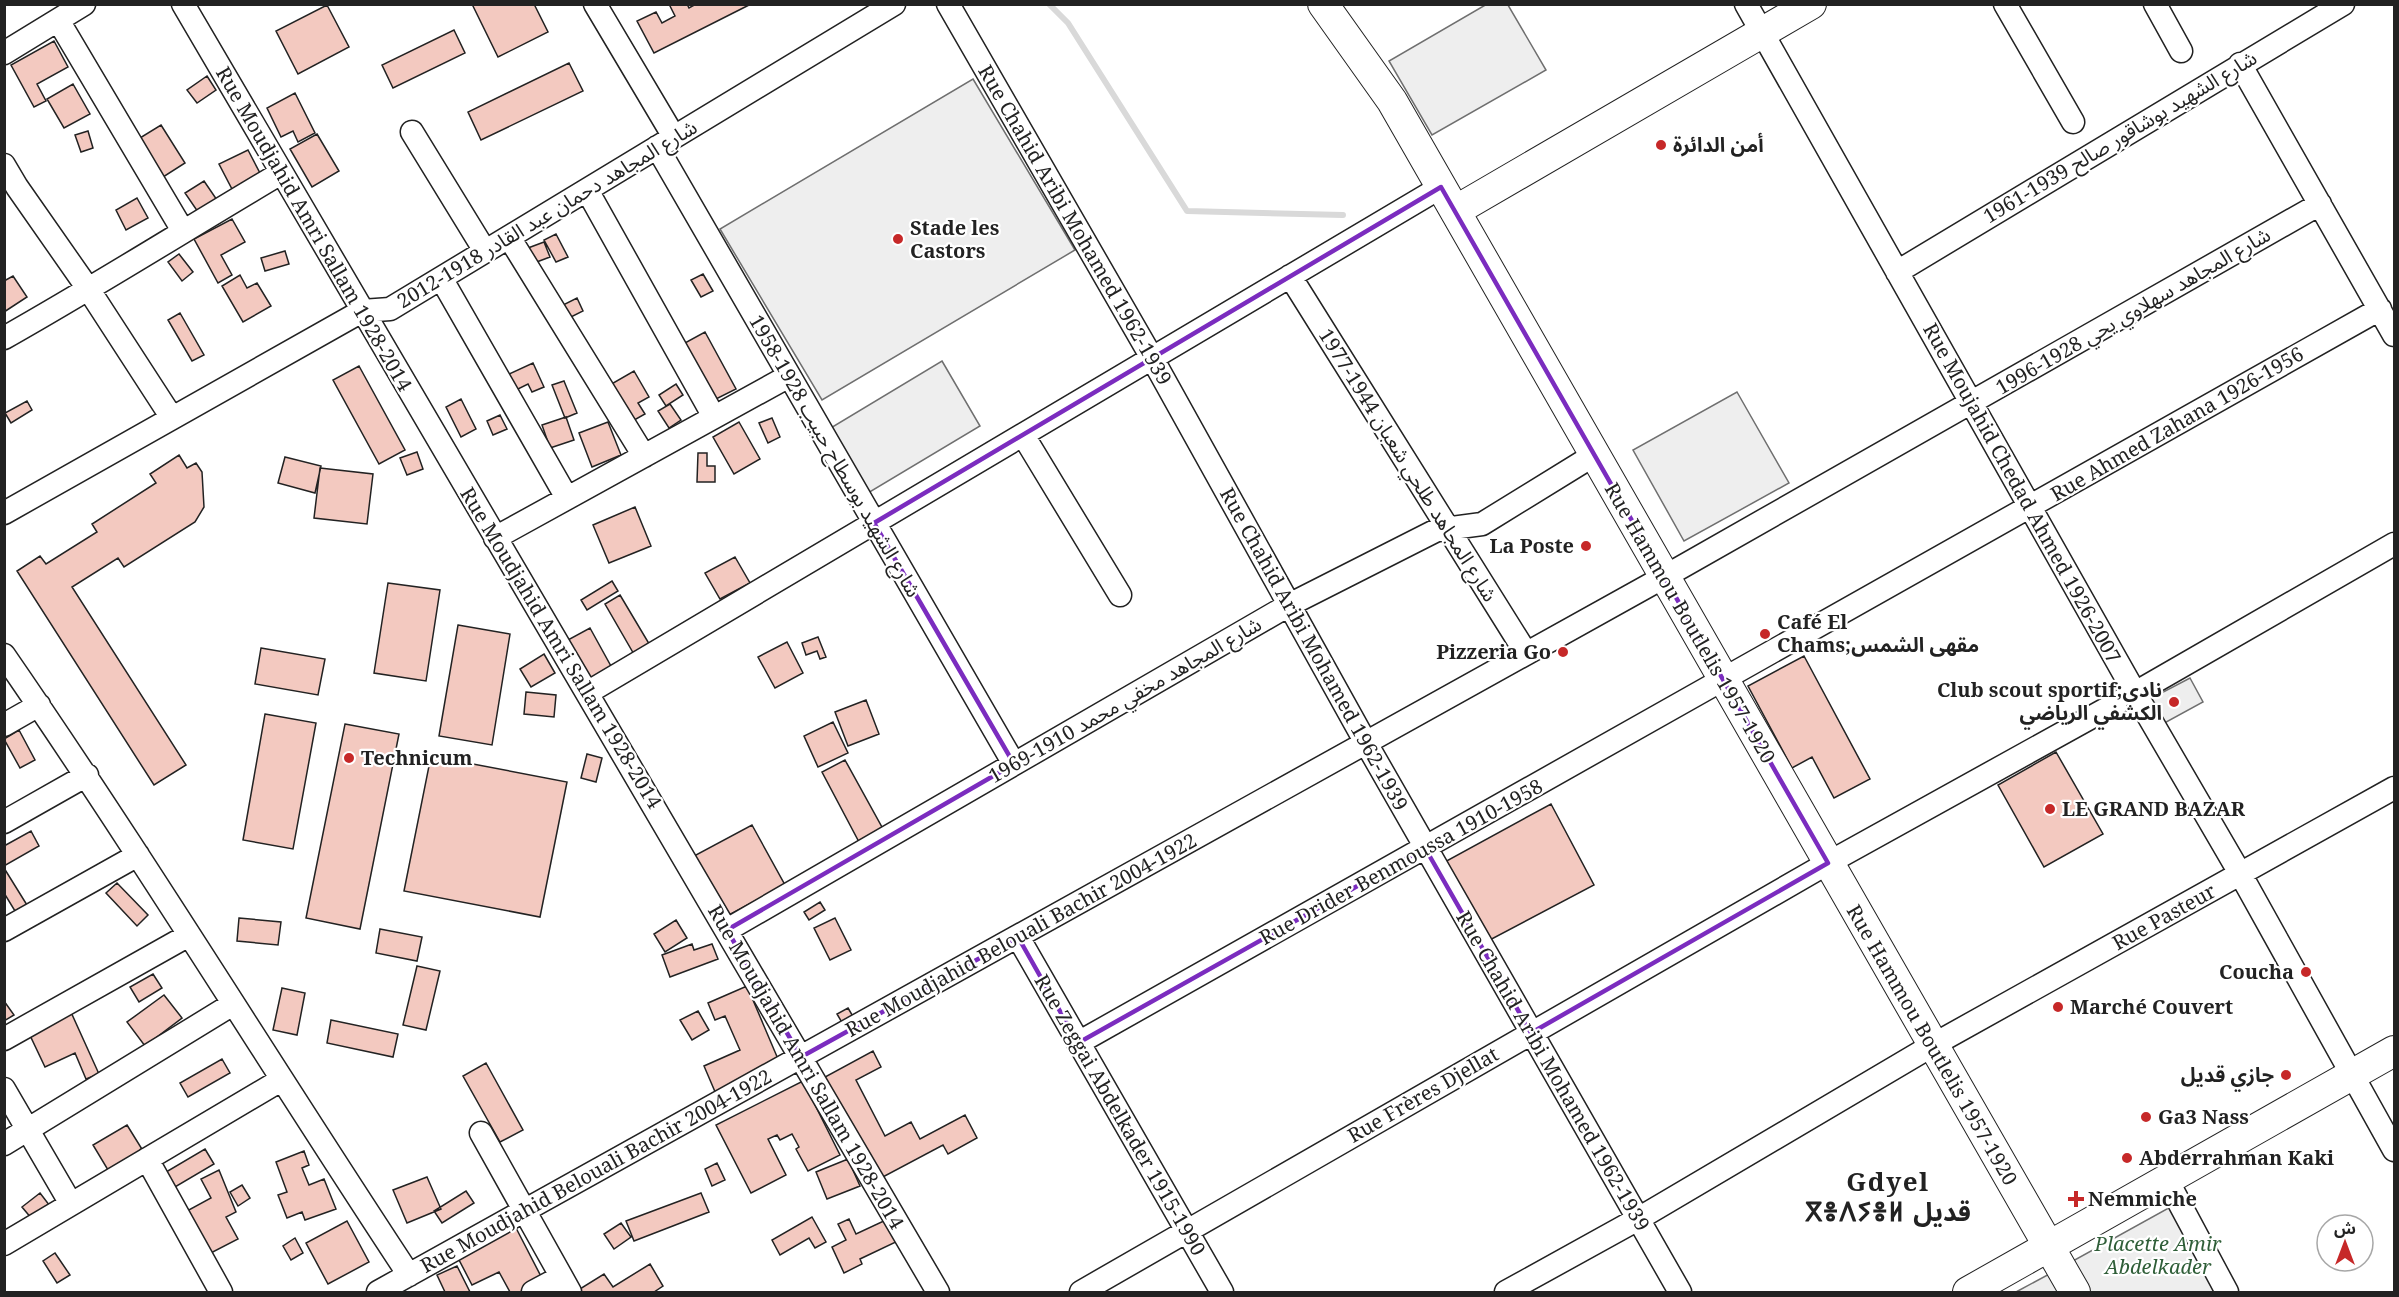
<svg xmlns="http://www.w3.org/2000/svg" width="2399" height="1297" viewBox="0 0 2399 1297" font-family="'Noto Serif','Noto Sans Arabic','Noto Sans Tifinagh',serif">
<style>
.green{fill:#eee;stroke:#6f6f6f;stroke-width:1.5}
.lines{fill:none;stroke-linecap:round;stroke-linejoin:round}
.stream{stroke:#d9d9d9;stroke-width:6}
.building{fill:#f3c9c0;stroke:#222;stroke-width:1.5}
.minor-casing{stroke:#222;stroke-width:25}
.major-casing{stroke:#222;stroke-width:32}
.minor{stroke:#fff;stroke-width:22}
.major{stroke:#fff;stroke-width:30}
.marked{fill:none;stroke:#7b2cbf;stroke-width:4.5;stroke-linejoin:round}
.poi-dot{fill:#c62828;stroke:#fff;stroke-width:2}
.labels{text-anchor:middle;stroke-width:4.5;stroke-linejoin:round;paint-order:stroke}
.street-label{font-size:20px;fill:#222;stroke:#fff}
.poi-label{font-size:20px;font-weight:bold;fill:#222;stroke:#fff;text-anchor:start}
.park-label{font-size:20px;font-style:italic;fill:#2f5e38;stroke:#fff}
.district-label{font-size:26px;font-weight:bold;letter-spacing:1.5px;fill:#222;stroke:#fff}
</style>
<rect width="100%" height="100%" fill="#fff"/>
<path class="green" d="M1487 4 1508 5 1546 70 1432 135 1389 61Z
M973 79 1075 250 822 400 720 229Z
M942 361 980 426 868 493 829 429Z
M1737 392 1789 483 1684 541 1633 450Z
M2190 678 2203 702 2159 726 2146 701Z
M2174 1205 2222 1292H2088L2071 1262Z
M2053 1272 2066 1292H2016Z"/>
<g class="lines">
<path class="stream" d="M1049 4 1068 23 1187 211 1343 215"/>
</g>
<path class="building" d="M472 4H534L548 32 498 57Z
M669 4H687L689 8 696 4H751L654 53 637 21 656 12 662 23 675 16Z
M327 5 349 47 298 74 276 31Z
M454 30 465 53 393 88 382 65Z
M54 41 68 67 37 84 46 101 34 107 11 65Z
M569 63 583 91 481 140 468 112Z
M207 76 216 90 197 103 187 90Z
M73 84 90 114 64 128 47 99Z
M295 93 315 133 298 142 293 131 281 137 267 108Z
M161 125 185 163 160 179 135 141Z
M88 131 93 148 81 152 75 135Z
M317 134 339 171 312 187 290 149Z
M248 150 262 177 233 191 219 164Z
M204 181 217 200 198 212 185 193Z
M137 198 148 218 126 230 116 210Z
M232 219 245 242 221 255 232 275 218 283 194 239Z
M556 234 568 257 556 262 544 240Z
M544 242 550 257 534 263 528 248Z
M285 251 289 264 265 271 261 258Z
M179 254 193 272 182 281 168 262Z
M703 274 713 291 701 297 691 280Z
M240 275 247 288 257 283 271 306 243 322 222 286Z
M13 276 27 297 4 312V281Z
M577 298 583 311 567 319 561 306Z
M180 313 204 355 192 361 168 320Z
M705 332 736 389 714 400 683 344Z
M533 363 544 387 532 392 528 384 516 390 509 374Z
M359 366 405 450 379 464 333 380Z
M634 371 649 397 638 403 645 414 629 423 608 386Z
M564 381 577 413 565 418 552 385Z
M676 384 683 395 666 406 659 395Z
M461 399 476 429 461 437 446 407Z
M27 401 32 410 11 423 5 413Z
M670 404 681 420 669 428 658 411Z
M500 415 507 429 493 435 487 421Z
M566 417 574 440 550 448 542 425Z
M772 418 780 437 768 443 759 423Z
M608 422 621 455 592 467 579 433Z
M739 422 760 459 734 474 713 437Z
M417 452 423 469 407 475 400 458Z
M698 453H707V466H715V482H697Z
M179 455 187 468 196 463 202 472 204 507 195 522 124 567 118 558 72 587 186 765 154 785 17 571 40 556 46 564 97 532 92 524 156 483 150 474Z
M285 457 321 466 315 493 278 483Z
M320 468 373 474 367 524 314 518Z
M635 507 651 546 609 563 593 525Z
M735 557 750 583 720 599 705 573Z
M612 581 618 591 587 610 581 600Z
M388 583 440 590 426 681 374 673Z
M620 595 651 647 635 656 605 604Z
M458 625 510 634 492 745 439 736Z
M590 628 612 668 588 682 566 641Z
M818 637 826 657 820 659 817 651 806 655 802 643Z
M787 642 803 673 775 688 758 657Z
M261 648 325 659 318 695 255 684Z
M544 654 555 673 531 687 520 669Z
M1804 656 1870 779 1834 798 1812 757 1792 768 1748 686Z
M526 692 556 695 554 717 524 714Z
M866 700 879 734 848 746 835 712Z
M265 714 316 723 293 849 243 840Z
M833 722 848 753 818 767 804 736Z
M345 724 399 734 360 929 306 918Z
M19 730 35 760 20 768 4 739Z
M2056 752 2103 834 2044 867 1998 785Z
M587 754 602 758 596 782 581 778Z
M431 756 567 782 540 917 404 891Z
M845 760 883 829 859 842 822 772Z
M1551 804 1594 885 1486 942 1441 864Z
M752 825 785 885 727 916 694 856Z
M31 831 39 846 4 866V846Z
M4 868 27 905 15 911 4 893Z
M117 883 148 915 137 926 106 893Z
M820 902 825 910 809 920 804 912Z
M239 918 281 922 278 945 237 941Z
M835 918 851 950 830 960 814 928Z
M676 920 687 938 665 952 654 934Z
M380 929 422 937 417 961 376 953Z
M692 944 694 950 712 944 718 959 670 977 662 955Z
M417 966 440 971 426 1030 403 1025Z
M153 974 162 988 139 1002 130 987Z
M747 986 781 1066 716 1094 704 1066 740 1050 725 1016 715 1020 708 1003Z
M282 988 305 993 297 1035 273 1030Z
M164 995 182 1018 145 1046 127 1022Z
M4 1001 14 1015 4 1021Z
M848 1008 858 1025 847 1031 837 1014Z
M70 1010 99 1074 86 1079 75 1053 45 1067 27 1029Z
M698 1011 709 1030 692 1040 680 1020Z
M331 1020 398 1034 393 1057 327 1043Z
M873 1051 881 1067 856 1080 885 1136 911 1122 920 1139 965 1115 977 1138 948 1154 943 1145 881 1178 825 1077Z
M222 1059 230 1073 188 1097 180 1083Z
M486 1063 523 1130 500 1142 463 1076Z
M803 1081 840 1155 808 1171 796 1149 799 1147 792 1134 780 1140 777 1135 768 1139 786 1175 751 1193 716 1125Z
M127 1125 145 1154 111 1175 93 1145Z
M205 1149 214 1164 175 1187 166 1172Z
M304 1151 309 1165 302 1168 309 1185 324 1179 336 1209 305 1220 302 1212 287 1218 278 1195 287 1192 276 1162Z
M848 1159 860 1186 827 1199 816 1172Z
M717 1163 725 1180 712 1186 705 1169Z
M219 1170 236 1212 226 1217 238 1239 207 1255 185 1212 211 1198 201 1179Z
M427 1177 441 1209 407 1223 393 1190Z
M242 1185 250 1198 238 1206 230 1192Z
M466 1191 474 1203 442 1223 434 1211Z
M40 1193 50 1206 32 1219 22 1207Z
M701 1193 709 1212 634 1241 626 1221Z
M812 1217 826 1242 815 1248 809 1238 780 1255 772 1240Z
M849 1219 856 1234 888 1219 898 1241 860 1259 862 1264 844 1273 832 1247 846 1240 838 1224Z
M347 1221 369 1262 328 1284 306 1243Z
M621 1223 631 1237 614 1249 604 1234Z
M515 1226 547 1288 538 1292H510L499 1272 472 1285 457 1256Z
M295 1238 303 1253 291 1260 283 1246Z
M55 1253 70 1275 57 1283 43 1261Z
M650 1264 663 1286 654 1292H575L604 1274 613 1287Z
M457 1266 470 1292H445L437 1275Z"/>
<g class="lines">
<g class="minor-casing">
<path id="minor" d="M183 4 938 1292
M595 4 674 137
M948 4 1152 358 1366 743 1680 1292
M1746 4 2135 693 2241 875 2394 1150
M2005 4 2073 122
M2155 4 2181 51
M58 20 183 231
M4 53 84 4
M2240 64 2394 335
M412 132 485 251
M657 147 1014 764
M4 165 17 187 89 290 172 418
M587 190 714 417
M509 237 644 456
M1897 272 2343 4
M1290 276 1526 653
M441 278 567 498
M4 338C98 285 188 228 281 173
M1023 435 1120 595
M4 513 362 311 390 309 894 4
M495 538 789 376
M4 655C144 858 273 1069 409 1275
M587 693 1441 187
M4 725 39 705
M4 822 87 775
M4 930 138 855
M727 930 1289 605 1437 530 1482 524 1594 455
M1018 937 1222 1292
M4 1039 189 935
M1078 1043 2380 309
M4 1089 71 1204
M481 1133 570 1292
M4 1144 233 1004
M147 1159 221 1292
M2167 1180 2227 1292
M4 1244 281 1080
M378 1292 1664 577 2320 204
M533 1292 561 1277
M1081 1292 1828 863 2135 693 2394 544
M1506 1292 1638 1219 1933 1045 2394 788"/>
</g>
<g class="major-casing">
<path id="major" d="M1323 4 1392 101 2075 1292
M1455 211 1811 4
M1968 1292 2394 1051"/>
</g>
<use href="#minor" class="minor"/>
<use href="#major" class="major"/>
</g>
<path class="marked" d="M1441 187 1828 863 1531 1033 1425 848 1078 1043 1018 937 801 1057 727 930 1014 764 874 523Z"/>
<g class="poi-dot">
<circle cx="1661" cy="145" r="6"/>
<circle cx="898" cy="239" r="6"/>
<circle cx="1586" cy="546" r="6"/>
<circle cx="1765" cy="634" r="6"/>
<circle cx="1563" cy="652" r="6"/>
<circle cx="2174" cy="702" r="6"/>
<circle cx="349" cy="758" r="6"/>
<circle cx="2050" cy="809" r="6"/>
<circle cx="2306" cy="972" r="6"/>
<circle cx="2058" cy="1007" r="6"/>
<circle cx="2286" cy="1075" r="6"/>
<circle cx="2146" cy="1117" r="6"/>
<circle cx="2127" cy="1158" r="6"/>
<path d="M2073 1190h6v6h6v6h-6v6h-6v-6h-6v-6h6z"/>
</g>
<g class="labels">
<g class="street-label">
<text transform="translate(2120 137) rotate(-31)" y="7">شارع الشهيد بوشاقور صالح 1939-1961</text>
<text transform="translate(547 214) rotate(-31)" y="7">شارع المجاهد دحمان عبد القادر 1918-2012</text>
<text transform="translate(1075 225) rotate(60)" y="7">Rue Chahid Aribi Mohamed 1962-1939</text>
<text transform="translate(314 229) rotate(60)" y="7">Rue Moudjahid Amri Sallam 1928-2014</text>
<text transform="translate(2133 311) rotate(-30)" y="7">شارع المجاهد سهلاوي يحي 1928-1996</text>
<text transform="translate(2177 424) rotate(-30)" y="7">Rue Ahmed Zahana 1926-1956</text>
<text transform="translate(835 456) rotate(60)" y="7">شارع الشهيد بوسطاح حبيب 1928-1958</text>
<text transform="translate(1408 465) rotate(58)" y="7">شارع المجاهد طلحي شعبان 1944-1977</text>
<text transform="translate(2022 493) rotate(61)" y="7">Rue Moujahid Chedad Ahmed 1926-2007</text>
<text transform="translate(1690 623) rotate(60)" y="7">Rue Hammou Boutlelis 1957-1920</text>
<text transform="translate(561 648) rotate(59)" y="7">Rue Moudjahid Amri Sallam 1928-2014</text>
<text transform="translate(1314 649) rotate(61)" y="7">Rue Chahid Aribi Mohamed 1962-1939</text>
<text transform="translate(1125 700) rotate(-30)" y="7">شارع المجاهد مخفي محمد 1910-1969</text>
<text transform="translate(1401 862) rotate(-29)" y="7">Rue Drider Benmoussa 1910-1958</text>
<text transform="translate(2164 917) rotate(-29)" y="7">Rue Pasteur</text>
<text transform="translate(1021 935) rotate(-29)" y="7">Rue Moudjahid Belouali Bachir 2004-1922</text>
<text transform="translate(1932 1045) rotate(60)" y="7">Rue Hammou Boutlelis 1957-1920</text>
<text transform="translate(806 1067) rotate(60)" y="7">Rue Moudjahid Amri Sallam 1928-2014</text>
<text transform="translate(1553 1071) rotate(60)" y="7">Rue Chahid Aribi Mohamed 1962-1939</text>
<text transform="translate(1423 1095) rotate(-30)" y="7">Rue Frères Djellat</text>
<text transform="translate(1120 1115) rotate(60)" y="7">Rue Zeggai Abdelkader 1915-1990</text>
<text transform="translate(596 1171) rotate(-29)" y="7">Rue Moudjahid Belouali Bachir 2004-1922</text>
</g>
<g class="poi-label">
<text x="1673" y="152">أمن الدائرة</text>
<text x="910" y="235">Stade les<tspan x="910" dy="23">Castors</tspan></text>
<text x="1574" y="553" text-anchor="end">La Poste</text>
<text x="1777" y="629">Café El<tspan x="1777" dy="23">Chams;مقهى الشمس</tspan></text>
<text x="1551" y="659" text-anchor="end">Pizzeria Go</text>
<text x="2162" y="697" text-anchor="end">Club scout sportif;نادي<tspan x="2162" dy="23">الكشفي الرياضي</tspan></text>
<text x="361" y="765">Technicum</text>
<text x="2062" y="816">LE GRAND BAZAR</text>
<text x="2294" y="979" text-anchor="end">Coucha</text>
<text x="2070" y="1014">Marché Couvert</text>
<text x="2274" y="1082" text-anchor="end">جازي قديل</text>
<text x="2158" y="1124">Ga3 Nass</text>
<text x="2139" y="1165">Abderrahman Kaki</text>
<text x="2088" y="1206">Nemmiche</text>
</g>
<g class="park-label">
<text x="2158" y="1251">Placette Amir<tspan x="2158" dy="23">Abdelkader</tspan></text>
</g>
<g class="district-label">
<text x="1888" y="1191">Gdyel<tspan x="1888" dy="30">ⴳⴻⴷⵢⴻⵍ قديل</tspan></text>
</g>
</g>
<rect width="2399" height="1297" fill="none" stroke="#222222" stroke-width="12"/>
<g transform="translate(2345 1243)"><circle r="28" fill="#ffffff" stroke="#a7a7a7" stroke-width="1.5"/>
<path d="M0-4.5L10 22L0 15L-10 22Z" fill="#c62828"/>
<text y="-9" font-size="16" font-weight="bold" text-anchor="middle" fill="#222222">ش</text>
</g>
</svg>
